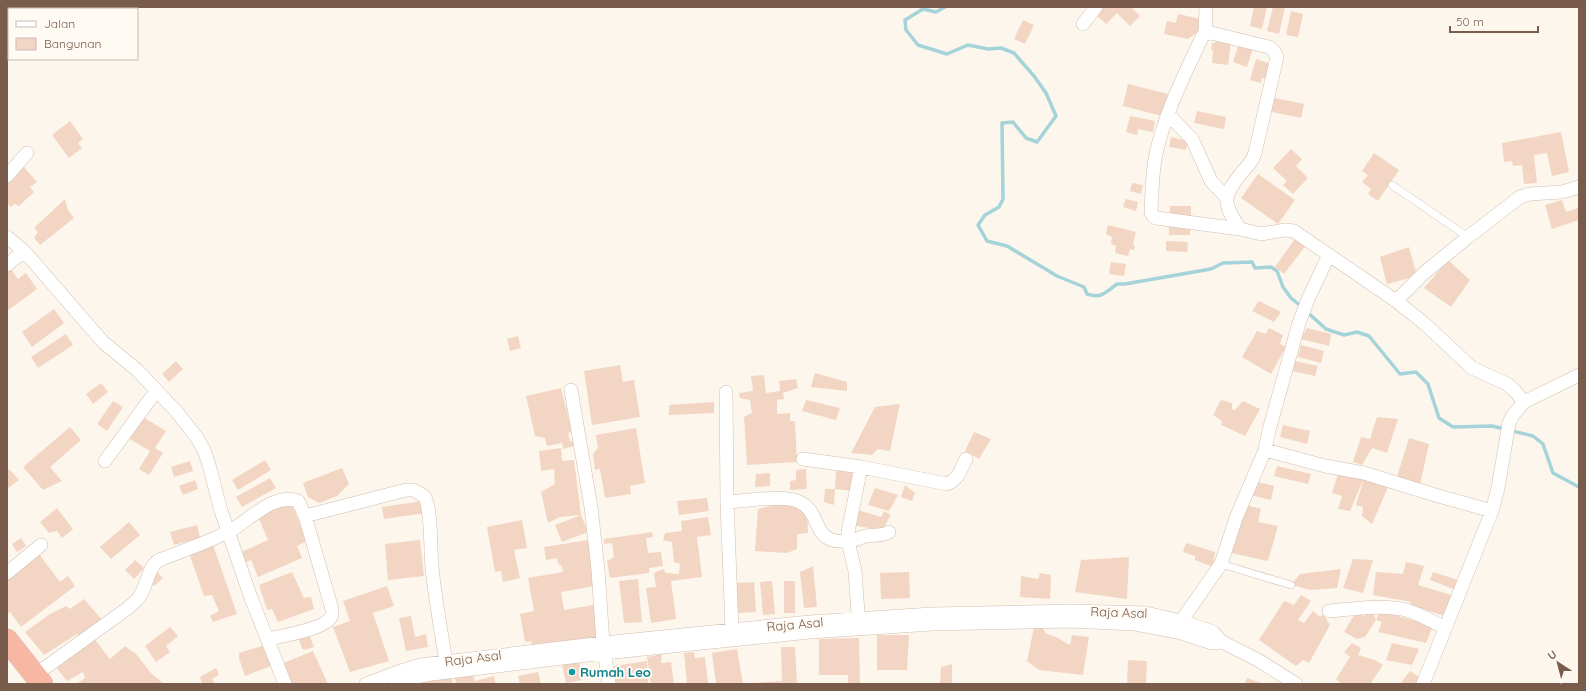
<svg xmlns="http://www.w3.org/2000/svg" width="1586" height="691" viewBox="0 0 1586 691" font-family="Quicksand,sans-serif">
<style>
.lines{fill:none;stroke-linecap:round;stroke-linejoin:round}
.stream{stroke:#a5d3da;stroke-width:3.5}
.building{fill:#f3d5c3}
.lane-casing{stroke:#d1beb0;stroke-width:8}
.street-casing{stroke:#d1beb0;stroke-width:14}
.highway-casing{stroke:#dad1cd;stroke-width:23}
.lane{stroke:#fff;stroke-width:7}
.street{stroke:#fff;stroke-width:13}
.highway{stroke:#f7b7a3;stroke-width:22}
.culture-dot{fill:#0f9aa8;stroke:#fffaf3;stroke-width:1.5}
.labels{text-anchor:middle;stroke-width:4;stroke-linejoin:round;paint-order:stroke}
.street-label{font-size:13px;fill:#7a5c4d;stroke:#fffaf3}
.culture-label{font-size:13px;font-weight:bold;fill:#0d838f;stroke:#fffaf3;text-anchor:start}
</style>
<rect width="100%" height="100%" fill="#fdf6ec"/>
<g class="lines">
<path class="stream" d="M945 7 936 12 923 9 905 20 906 30 918 45 947 54 968 45 988 49 1001 48 1014 53 1034 76 1046 93 1056 116 1037 142 1026 138 1013 122 1002 123 1003 199 999 207 985 215 978 225 987 241 1007 246 1057 276 1084 287 1087 294C1102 299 1106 292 1117 284H1125L1211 269 1223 263 1252 262 1255 268 1271 267 1277 271 1283 287 1291 298 1302 307
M1306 311 1326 329 1344 335 1357 332 1369 336 1400 374 1416 372 1428 384 1439 418 1453 427 1492 426 1533 436 1543 444 1553 473 1579 487"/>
</g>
<path class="building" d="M1097 7H1131L1140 16 1130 26 1117 13 1106 24 1093 12Z
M1254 7H1267L1262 29 1250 26Z
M1273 7H1285L1279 34 1267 31Z
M1291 11 1303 14 1298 37 1286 35Z
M1178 14 1201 19 1199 31 1188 39 1164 34 1167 21 1176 23Z
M1023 20 1034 25 1025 44 1014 39Z
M1216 39 1231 41 1228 65 1212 63 1213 51 1211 49 1212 43H1215Z
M1239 43 1253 48 1247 67 1233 62Z
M1256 59 1274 65 1269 80 1262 78 1261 83 1250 80Z
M1128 84 1168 94 1162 116 1123 106Z
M1270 97 1304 104 1301 118 1268 111Z
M1197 111 1226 117 1224 129 1194 123Z
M1130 116 1155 121 1153 132 1138 129 1137 135 1126 132Z
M70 121 83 139 78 143 82 148 69 158 52 135Z
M1561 132 1569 172 1552 176 1547 153 1534 155 1537 183 1524 184 1522 165 1513 166 1512 161 1504 162 1502 143Z
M1171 137 1188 141 1186 150 1169 147Z
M1291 149 1302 159 1296 166 1308 178 1293 194 1283 185 1287 181 1273 168Z
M1374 153 1399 170 1378 201 1368 194 1371 189 1362 182 1368 175 1362 171Z
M23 166 37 182 30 187 34 192 19 206 15 204 11 207 8 204 7 205V184L13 179Z
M1258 174 1295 200 1278 224 1241 198Z
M1132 183 1143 185 1141 194 1130 191Z
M65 199 68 210 74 218 40 245 34 238 38 232 34 228Z
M1126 199 1138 202 1136 211 1123 207Z
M1562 200 1566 212 1578 208 1579 220 1552 229 1545 205Z
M1170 206H1191V216L1170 215Z
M1108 225 1136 232 1133 244 1135 246 1134 250 1130 249 1128 256 1115 253 1116 246 1111 244 1112 237 1106 234Z
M1169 225H1190V235H1169Z
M1297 236 1307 244 1284 274 1275 267Z
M1166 241 1188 242 1187 252 1166 251Z
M1409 247 1417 276 1387 284 1380 257Z
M1448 260 1470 280 1451 307 1424 288Z
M1111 262 1126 264 1124 276 1109 274Z
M11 269 18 279 26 273 37 289 7 311V272Z
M1259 301 1281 312 1274 322 1252 311Z
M54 309 64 323 32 347 22 332Z
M1269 328 1283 335 1280 344 1286 347 1271 374 1242 357 1257 331 1266 334Z
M1307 328 1331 334 1329 346 1301 339Z
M66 334 73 345 38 368 31 357Z
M518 336 521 348 510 351 507 339Z
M1301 345 1324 351 1321 363 1298 357Z
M176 361 183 369 169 382 162 374Z
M1295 361 1318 366 1315 376 1293 371Z
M620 365 623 382 634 380 640 417 592 425 584 371Z
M815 373 847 382V391L811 387Z
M764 375 766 393 780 391 779 381 796 379 798 388 783 393 784 399 777 400V414L790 413V421H795L797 462 747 465 744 417 752 413 750 400 740 398 739 393 753 391 751 376Z
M101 383 108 392 93 404 86 394Z
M561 388 572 432 568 433 570 441H573L574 446 563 449 562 443 547 446 545 438 535 436 526 396Z
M806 400 840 408 836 420 802 411Z
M1221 400 1232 403V409L1235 410 1243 401 1260 409 1245 436 1221 425 1222 421 1213 415Z
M113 401 123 407 107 431 97 424Z
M714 402V413L669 415V405Z
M900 404 890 451 878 449 872 455 851 453 875 407Z
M141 416 166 431 155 448 163 453 149 475 139 469 150 451 128 438Z
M1377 417 1398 419 1387 453 1372 448 1362 465 1353 462 1361 437 1370 439Z
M1283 425 1310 431 1307 444 1280 437Z
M70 427 81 440 50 467 62 481 43 490 23 467Z
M636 428 645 483 630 486 631 494 605 498 600 469 595 470 593 454 598 448 596 435Z
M974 432 991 439 979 459 965 451Z
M1409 438 1429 444 1420 485 1397 477Z
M561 448 562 461 574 460 581 515 588 532 562 542 555 525 581 515 560 517 548 523 541 492 555 484 554 469 541 471 539 451Z
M265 460 271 470 238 490 232 480Z
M190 461 193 471 174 477 171 467Z
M1277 466 1311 474 1308 484 1274 476Z
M342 468 349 484 337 496 319 503 308 497 303 483Z
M9 469 19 480 7 489V471Z
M806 469 807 489 790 490V481L796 480V470Z
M836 470 858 472 854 491 835 489Z
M770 473V486L755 487 756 474Z
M1338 474 1364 478 1350 511 1338 509 1342 496 1332 493Z
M270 478 276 488 242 507 236 497Z
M1364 478 1389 485 1372 524 1362 516 1363 507 1356 505Z
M195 480 198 489 183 495 179 486Z
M1254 481 1274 486 1271 500 1250 495Z
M905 485 915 493 912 501 901 497Z
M875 488 898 495 889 511 868 505Z
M825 489H835L834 505 824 502Z
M707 498 709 511 679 515 677 501Z
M290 500 307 541 297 546 302 558 258 577 251 560 241 565 237 554 268 540 257 514Z
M423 501 425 513 384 519 382 507Z
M787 502 807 511 808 533 797 534V549L787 553 755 551 758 509Z
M1246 505 1261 509 1258 522 1278 526 1268 561 1231 553Z
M57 508 73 529 62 538 57 531 49 533 40 522Z
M858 510 881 517 884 511 891 515 882 531 854 525Z
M708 517 711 535 697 537 702 577 671 581 676 619 651 623 646 588 656 587 654 573 663 569 666 573 679 574 680 564 674 562 672 542 663 540 665 533 682 531 681 521Z
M522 520 527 548 514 550 520 578 503 582 501 571 495 572 487 527Z
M129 522 140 535 111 559 100 547Z
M197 525 200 538 174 545 170 532Z
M652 532 653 537 646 538 648 553 661 552 663 566 649 568V573L610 578 607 561 614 557 612 543 604 544V539Z
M21 538 26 546 17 552 12 544Z
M420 540 424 576 388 580 385 544Z
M588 540 595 586 561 592 564 610 599 604 605 636 533 648 531 641 525 642 520 614 534 611 528 578 563 572 562 566 558 564 557 558 546 560 544 547Z
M1186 543 1215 552 1213 567 1195 560V556L1183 552Z
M213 545 237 614 213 622 210 616 219 611 212 595 204 596 189 553Z
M39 554 60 582 68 576 75 586 21 627 10 612 7 614V573Z
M1129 557 1127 599 1075 592 1081 560Z
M1353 559 1373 560 1363 593 1343 588Z
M135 560 144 568 134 579 125 570Z
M1406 562 1424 566 1418 585 1454 596 1445 616 1410 605 1411 602 1373 595 1376 572 1403 574Z
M813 566 817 607 804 608 800 572Z
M1341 569 1337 588 1310 590 1291 585 1300 574Z
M157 572 163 578 154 586 148 579Z
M292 572 304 598 311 597 314 609 278 622 272 609 267 610 259 585Z
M909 572 910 598 881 599 880 573Z
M1433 572 1458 580 1456 590 1430 580Z
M1040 573 1051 575 1050 599 1020 597 1021 576 1038 579Z
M638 579 642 622 624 623 619 581Z
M772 581 775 614 763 615 760 582Z
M784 581H795V613H784Z
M754 582 756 612 738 613 736 583Z
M387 586 394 606 373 613 389 661 350 672 333 627 350 621 343 601Z
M1301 595 1311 601 1298 620 1304 623 1313 611 1320 617 1323 614 1330 625 1309 663 1303 660 1296 666 1259 640 1284 601 1294 605Z
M84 599 103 621 82 638 77 634 44 655 25 632 50 614 66 606 70 609Z
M1368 608 1373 612 1376 620 1365 637 1357 639 1344 632 1356 612 1365 616Z
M1380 611 1433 626 1426 643 1378 632 1382 622 1376 620Z
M411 616 415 637 426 634 428 647 406 651 399 618Z
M305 624 314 647 303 650 294 628Z
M170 627 178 636 166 646 170 652 156 662 145 646Z
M1034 627 1042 628 1047 634 1056 637 1070 645 1072 635 1089 637 1083 675 1039 670 1027 661Z
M877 635H909L907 670H877Z
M93 637 110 659 125 646 136 654 151 673 164 684H76L85 678 83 672 67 681 54 665Z
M859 638 860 684H848V675H819V639Z
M1352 643 1361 648 1358 655 1375 660 1383 665 1370 684H1341L1336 679 1350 657 1344 652Z
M1392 643 1419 649 1412 665 1386 660Z
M265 645 271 666 245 676 239 658V653Z
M781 647H795L797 684H751V683L782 681Z
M737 649 743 684H716L712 653Z
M313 651 328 684H289L281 664Z
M694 652 695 658 705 657 708 683 687 684 684 653Z
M662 654 661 663 671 662 674 684H651L647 657Z
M1128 660 1147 661 1146 684H1127Z
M579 661 582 680 566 683 562 664Z
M647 661 648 684H616L614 666Z
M952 664V684H940L941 667Z
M216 668 219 675 212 679 215 684H202L200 677Z
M1410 671 1425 681 1423 684H1400Z
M538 672 541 684H520L518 676Z
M450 674 453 684H420V682Z
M473 674 475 681 494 676 496 684H456L455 678Z
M1247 678 1264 684H1245Z"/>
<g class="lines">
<g class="lane-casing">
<path id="lane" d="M1392 185 1468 237
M1221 564 1291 585"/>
</g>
<g class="street-casing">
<path id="street" d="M1206 7 1205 34 1203 35C1185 74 1165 112 1156 154 1152 173 1152 193 1151 212L1153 216 1156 218 1240 229 1261 234 1285 230 1294 231 1329 255
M1083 24 1096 7
M1205 34 1211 33 1269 47 1273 50 1277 57 1255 153C1253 160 1248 166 1243 171 1222 197 1222 202 1240 229
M1168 114 1192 139 1211 181 1227 198
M7 176 27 153
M7 237 24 251 103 342 137 370 176 411 197 438 204 450 209 465 221 511 251 598 285 684
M7 265 24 251
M1396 301 1424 273 1468 237 1520 197 1530 194 1562 192 1579 187
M571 390 591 507 598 570 603 643 609 684
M726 392 727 502 732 630
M1524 402 1579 375
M1265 450 1325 466 1364 473 1435 495 1492 511
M803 459 861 467
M105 461 156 391
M727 502C746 501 781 495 797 501 824 511 809 545 848 541 854 541 860 538 865 536 874 534 881 537 889 532
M305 516 406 490H414L425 497C432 515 430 546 432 567 435 599 441 630 446 662
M7 573 41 545
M1329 611C1354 609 1382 604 1406 610 1420 614 1433 622 1445 628
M1181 621 1221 564 1236 518 1265 450 1269 430 1299 323 1309 297 1329 255 1396 301 1425 324 1472 368 1507 384 1515 391 1524 402 1513 415 1509 423 1498 488 1492 511 1423 684
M859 627 855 571 848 541V532L861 467 947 484C958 480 961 469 966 459
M35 675 128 608C133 604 138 600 141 594 148 582 148 568 159 560 181 552 207 542 228 532 248 522 273 492 298 501L305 516 332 609C332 610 332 614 332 615 328 629 281 636 268 639
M366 684 398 672 420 665 603 643 810 622 932 614 1070 611 1146 613 1181 621 1213 632 1222 642 1258 660 1296 684
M395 684 412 678 432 674 604 653 810 632 932 624 1070 621 1135 624 1178 632 1212 643 1222 642"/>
</g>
<g class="highway-casing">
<path id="highway" d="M7 640 42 684"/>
</g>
<use href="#lane" class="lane"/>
<use href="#street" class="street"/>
<use href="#highway" class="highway"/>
</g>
<circle class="culture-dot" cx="572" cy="672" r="4"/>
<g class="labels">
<g class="street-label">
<text transform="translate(1119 612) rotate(2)" y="5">Raja Asal</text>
<text transform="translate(795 624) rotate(-5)" y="5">Raja Asal</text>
<text transform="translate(473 658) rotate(-7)" y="5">Raja Asal</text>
</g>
<g class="culture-label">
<text x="580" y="677">Rumah Leo</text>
</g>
</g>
<rect width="1586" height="691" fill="none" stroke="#7a5c4d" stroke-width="16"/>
<rect x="8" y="8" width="130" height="52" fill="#fffaf3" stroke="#cabbb1"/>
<rect x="16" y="21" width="20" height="6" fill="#ffffff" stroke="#cabbb1"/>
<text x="44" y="28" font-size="12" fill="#7a5c4d">Jalan</text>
<rect x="16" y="38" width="20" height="12" fill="#f3d5c3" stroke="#cabbb1"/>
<text x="44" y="48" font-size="12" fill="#7a5c4d">Bangunan</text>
<g transform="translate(1558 663) rotate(324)" stroke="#fffaf3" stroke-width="3" paint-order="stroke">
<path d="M0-3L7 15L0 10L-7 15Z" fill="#7a5c4d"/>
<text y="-6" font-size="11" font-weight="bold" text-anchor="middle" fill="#7a5c4d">U</text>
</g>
<path d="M1450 26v6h88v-6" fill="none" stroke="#7a5c4d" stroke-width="2"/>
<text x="1456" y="26" font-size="12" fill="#7a5c4d" stroke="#fffaf3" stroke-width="3" paint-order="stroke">50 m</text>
</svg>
